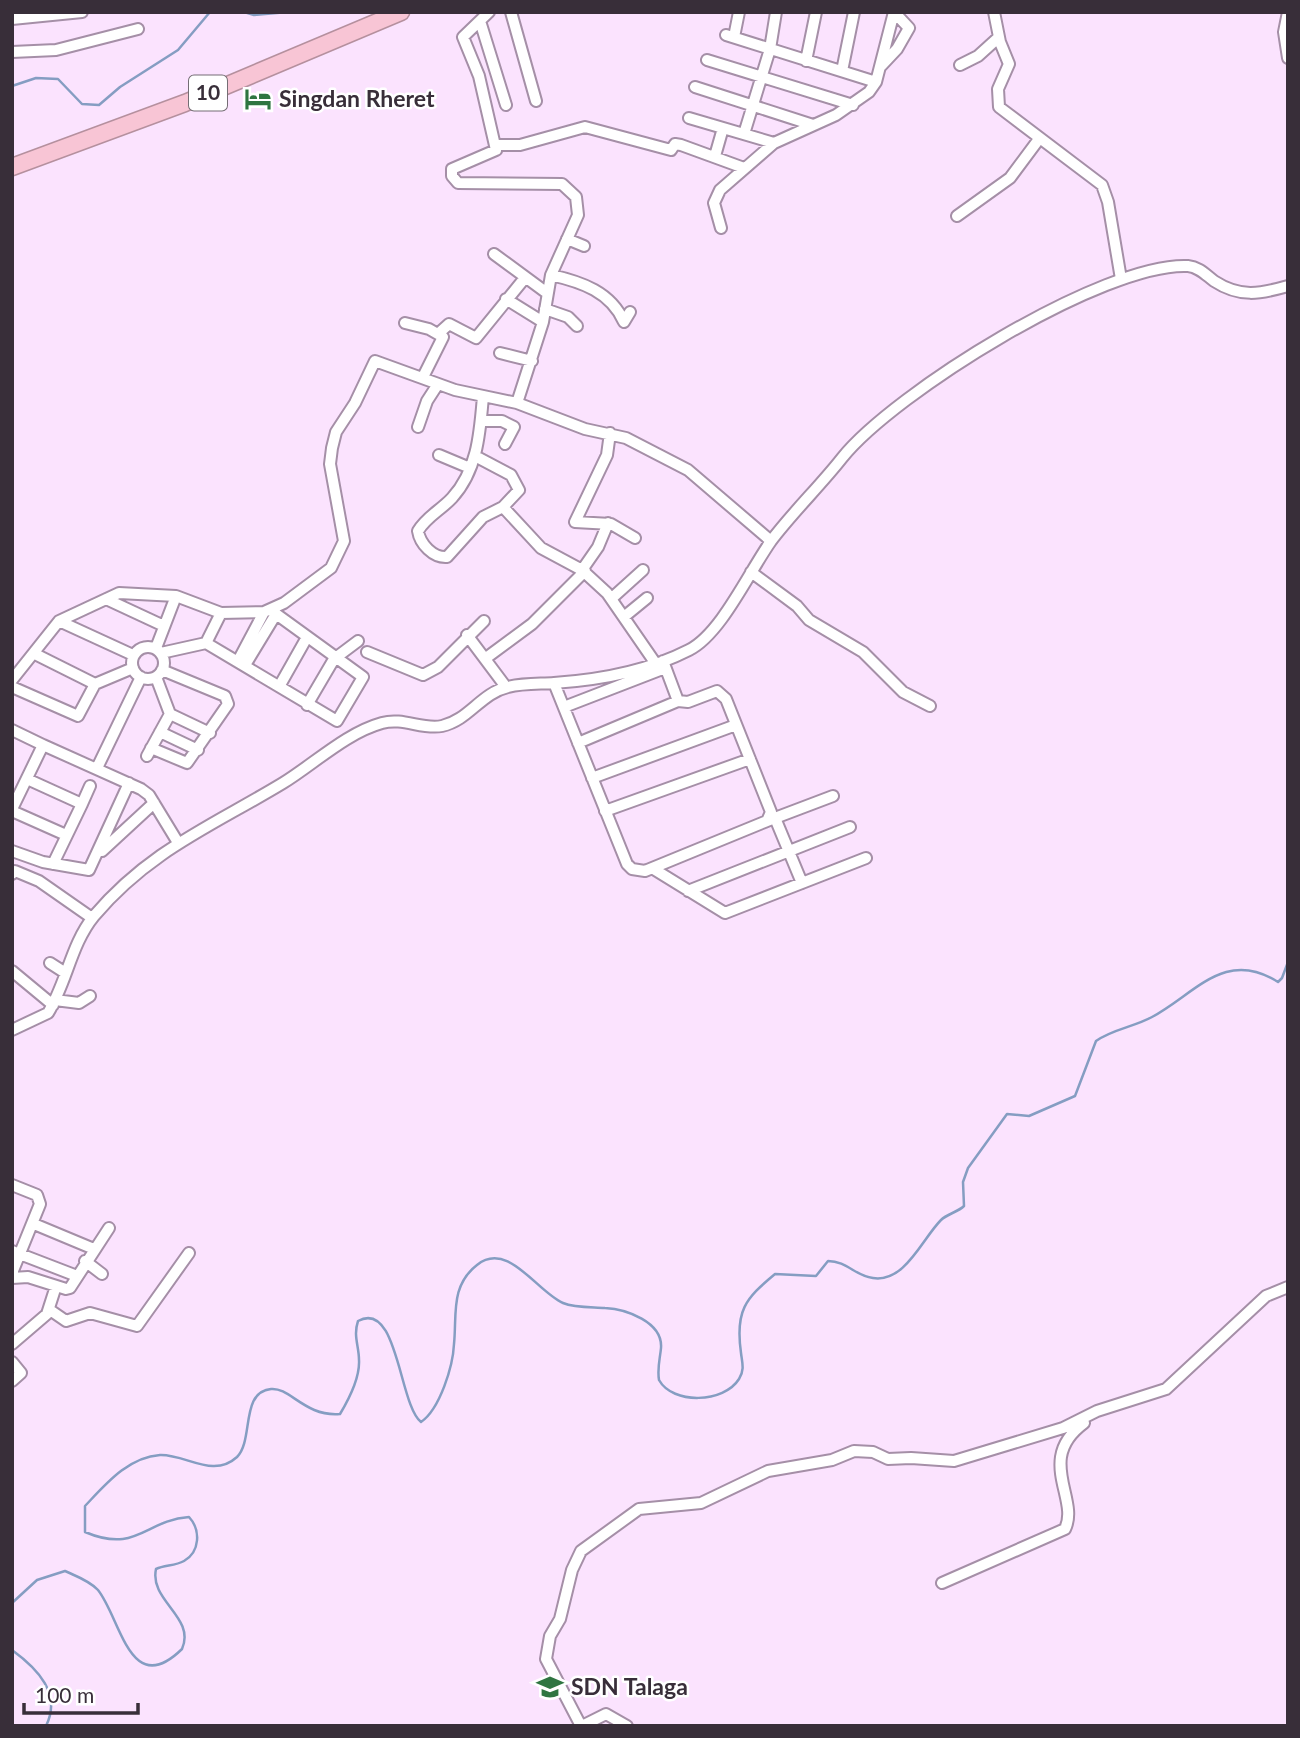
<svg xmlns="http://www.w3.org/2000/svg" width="1300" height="1738" viewBox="0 0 1300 1738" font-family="Lato,sans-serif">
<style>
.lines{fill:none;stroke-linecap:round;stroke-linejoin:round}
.stream{stroke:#859dc2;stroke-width:2.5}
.minor-casing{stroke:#a58fa7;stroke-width:14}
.highway-casing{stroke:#b5909e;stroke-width:19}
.minor{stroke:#fff;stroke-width:10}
.highway{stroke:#f8c5d5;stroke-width:16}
.labels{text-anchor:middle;stroke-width:5;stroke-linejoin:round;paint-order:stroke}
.shield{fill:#fff;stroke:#746d74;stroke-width:2}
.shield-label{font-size:21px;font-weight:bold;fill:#382e39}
.poi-label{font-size:23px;font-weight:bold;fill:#382e39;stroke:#fff;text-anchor:start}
</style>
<rect width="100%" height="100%" fill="#fbe3fe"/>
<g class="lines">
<path class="stream" d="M244 12 254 15 288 12
M12 86 36 78 58 79 82 104 99 105 120 87 178 50 210 12
M12 1603 37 1580 65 1571C76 1576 90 1581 98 1590 121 1619 130 1700 182 1649 196 1617 149 1601 156 1569 165 1565 175 1566 184 1561 200 1552 201 1530 189 1517 145 1520 137 1554 85 1532V1506C105 1485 128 1457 160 1455 186 1454 213 1479 237 1457 254 1440 240 1392 271 1389 290 1387 305 1417 340 1414 349 1399 360 1378 359 1360 359 1346 353 1336 358 1321 398 1299 399 1405 421 1422 440 1409 453 1366 454 1344 457 1315 450 1286 477 1265 508 1240 537 1292 563 1303 575 1308 592 1307 605 1308 626 1309 663 1322 661 1348 660 1359 657 1368 659 1380 673 1405 724 1403 739 1379 745 1370 742 1362 741 1353 735 1311 745 1299 775 1274L816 1276 828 1261C847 1261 855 1276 873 1278 905 1283 922 1239 941 1220 947 1214 958 1212 964 1206L963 1182 968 1168 1007 1114 1029 1116 1075 1096 1096 1041C1113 1029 1134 1027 1152 1017 1195 994 1225 948 1278 982L1282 978 1288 962
M12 1650C38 1669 62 1694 46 1726"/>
<g class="minor-casing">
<path id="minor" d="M489 12 463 37 479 76 496 150 452 169V176L458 183 562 184 576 197 578 215 551 275 543 322 517 403
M511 12 536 101
M994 12 1000 42 1009 64 998 89 999 107 1102 185 1108 202 1121 279
M1288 12 1284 32 1288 58
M12 19 82 12
M480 21 506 105
M726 35 876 82
M734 37 739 12
M12 52 56 50 138 29
M707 60 853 105
M806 61 816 12
M960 65 978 56 999 37
M881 66 897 49 909 28 895 13
M842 71 854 12
M695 87 813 125
M689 118 774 143
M744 134 770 49 776 12
M496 145H520L585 127 671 150 675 144 681 145 744 168
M715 156 723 128
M957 216 1010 178 1039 139
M721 228 714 203 720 190 774 143 836 115 869 92 876 82 894 12
M567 239 584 246
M494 254 547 293
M551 275C582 282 611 292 624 322L630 312
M506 299 543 322
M545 309 568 317 577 326
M405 323 429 329 443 337 423 377
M439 333 449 324 476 338 524 279
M500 353 532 361
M483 396C480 431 478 470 452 498 441 510 426 517 418 531 420 544 433 558 447 557L483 517 503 507
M481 421H502L514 427 505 444
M418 427 427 401 438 384
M610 433 607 455 575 522 611 524 635 538
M439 455 470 468
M475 456 511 475 519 490 503 507 541 548 582 570 607 593 656 664
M582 570 598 547 608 523
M751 572 797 606 809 620 863 652 903 692 930 706
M612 598 643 570
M106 599 164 626
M625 616 647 598
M59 621 133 655
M467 635 506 687
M206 643 337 721 363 677 272 611
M132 663a16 16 0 1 1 32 0a16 16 0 1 1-32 0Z
M156 648 176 596
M367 652 423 675 438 667 484 621
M161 653 206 643 221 613
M35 654 95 684
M486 658 532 624 585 571
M238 661 264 612
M245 665 276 614
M12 680 59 621 119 593 176 596 221 613 264 612 284 603 331 568 344 541 330 464 332 448 336 432 355 403 375 361 455 390 517 403 585 429 626 438 688 470 771 541
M554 683 627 864 632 869 645 871 767 821 771 812 726 699 717 691 688 702 678 701 663 661
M280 685 306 639
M12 687 78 716 95 684 133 668
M307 705 334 659 358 641
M564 707 665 668
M170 714 210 733
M12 730 43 745
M160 732 198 750
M578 743 678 701
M151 748 187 763 228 704 225 696 162 670
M147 756 170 714 156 677
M97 768 141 677
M592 778 736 725
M27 779 82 804 53 864
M82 804 90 786
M12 809 43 745 141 789 149 795 177 841
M12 811 66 835
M605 811 750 759
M775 818 802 883
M767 821 833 796
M12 851 43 862 89 870 129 783
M102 851 154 803
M652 868 725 913 866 858
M12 874 15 871 39 881 92 918
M688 891 850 827
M50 963 64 972
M12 971 53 1005
M55 1000 79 1003 90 996
M12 1030 48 1013C67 982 71 944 94 916 150 850 212 826 283 783 314 764 346 733 382 723 403 717 422 730 442 726 469 720 481 693 508 687 523 683 539 684 554 683 599 680 648 671 689 650 721 634 749 572 771 541 792 513 820 486 842 458 894 393 1104 262 1188 266 1199 267 1206 275 1214 281 1240 298 1260 294 1288 286
M12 1185 37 1195 40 1204 12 1273
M34 1224 94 1249
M12 1251 77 1276
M85 1261 102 1274
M12 1278 28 1277 66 1289 70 1288 109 1228
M50 1310 66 1321 90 1313 137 1326 189 1253
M12 1344 47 1314 56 1286
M12 1362 21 1373 12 1381
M942 1583 1065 1529C1080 1499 1035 1459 1084 1423
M581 1726 546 1659 550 1636 560 1619 572 1570 581 1551 639 1509 701 1503 768 1471 832 1460 854 1451 873 1452 888 1459 911 1458 954 1461 1063 1428 1097 1411 1166 1389 1266 1296 1288 1287
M582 1726 606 1714 627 1726"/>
</g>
<g class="highway-casing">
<path id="highway" d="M12 167 185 103 401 12"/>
</g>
<use href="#minor" class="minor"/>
<use href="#highway" class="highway"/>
</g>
<defs>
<g id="hotel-bare" transform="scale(2.1)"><path d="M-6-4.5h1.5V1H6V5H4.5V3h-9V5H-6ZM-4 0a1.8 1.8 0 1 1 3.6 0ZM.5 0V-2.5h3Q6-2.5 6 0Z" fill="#2f7541" stroke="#fff" stroke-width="2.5" paint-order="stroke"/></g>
<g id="school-bare" transform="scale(2.1)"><path d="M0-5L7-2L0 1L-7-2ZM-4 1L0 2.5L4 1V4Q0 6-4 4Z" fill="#2f7541" stroke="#fff" stroke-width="2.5" paint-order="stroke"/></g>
</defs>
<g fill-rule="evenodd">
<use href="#hotel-bare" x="258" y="99"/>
<use href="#school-bare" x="550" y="1687"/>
</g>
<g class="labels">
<rect class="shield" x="189" y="75.5" width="38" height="35" rx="5"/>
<g class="shield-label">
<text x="208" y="100">10</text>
</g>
<g class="poi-label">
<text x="279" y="107">Singdan Rheret</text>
<text x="571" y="1695">SDN Talaga</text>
</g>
</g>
<rect width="1300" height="1738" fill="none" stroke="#382e39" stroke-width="28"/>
<path d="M24 1703v10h114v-10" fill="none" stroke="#382e39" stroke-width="3.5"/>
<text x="35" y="1703" font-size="21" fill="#382e39" stroke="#ffffff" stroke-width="5" paint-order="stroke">100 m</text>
</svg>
